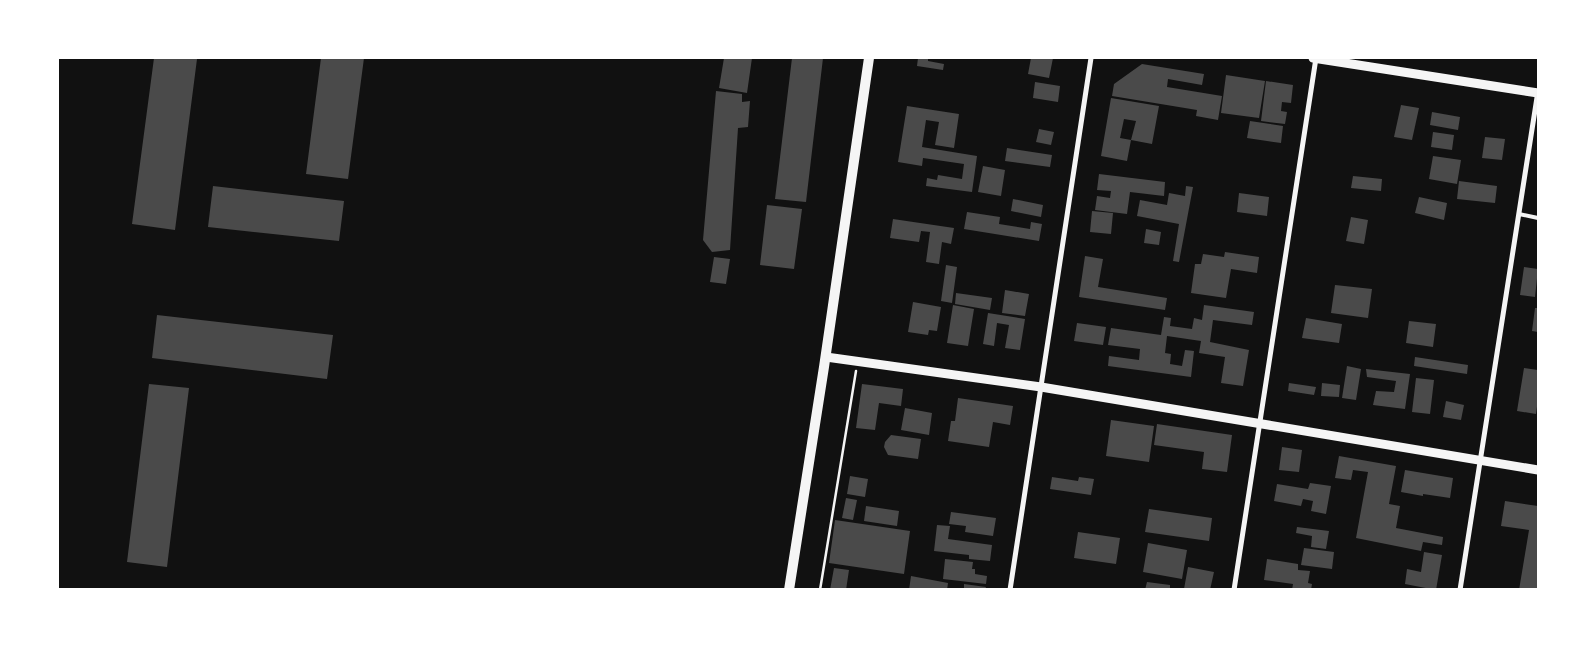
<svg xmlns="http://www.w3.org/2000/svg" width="1596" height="647" viewBox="0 0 1596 647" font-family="Ubuntu,sans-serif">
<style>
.building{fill:#4a4a4a;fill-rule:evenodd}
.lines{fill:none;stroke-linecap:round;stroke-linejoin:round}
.path{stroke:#f5f5f5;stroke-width:2.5}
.service{stroke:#f5f5f5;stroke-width:4}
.minor{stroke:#f5f5f5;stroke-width:5}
.tertiary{stroke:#f5f5f5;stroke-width:9}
.secondary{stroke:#f5f5f5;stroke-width:10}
</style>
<rect width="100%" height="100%" fill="#111"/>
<path class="building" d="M154 58 197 59 175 230 132 224Z
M321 58H364L348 179 306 174Z
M724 58H752L747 93 719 88Z
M792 58H823L806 202 775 199Z
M918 58H928V61L944 64 943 70 917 66Z
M1031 58H1053L1049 78 1028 74Z
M1142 64 1204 74 1202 85 1168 79 1167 87 1222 96 1218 120 1196 116 1197 110 1112 96 1114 84Z
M1226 75 1265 81 1259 118 1221 113Z
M1266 81 1293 85 1291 103 1282 102 1281 111 1287 112 1285 124 1261 121Z
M1035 82 1060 86 1058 102 1033 98Z
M716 91 742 94V102L750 101 748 127 738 128 730 250 712 252 703 240Z
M1111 98 1159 106 1152 144 1131 140 1127 161 1101 156ZM1124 119 1136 121 1131 140 1120 138Z
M1401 105 1419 108 1412 140 1394 137Z
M907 106 959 114 954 148 935 145 939 122 926 120 922 147 977 156 972 192 926 186 927 178 937 180 938 175 962 179 964 164 923 158 922 166 898 162Z
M1432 112 1460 117 1458 130 1430 125Z
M1250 121 1283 126 1281 143 1247 138Z
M1039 129 1054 132 1051 145 1036 142Z
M1433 132 1454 135 1452 150 1431 147Z
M1485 137 1505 139 1502 160 1482 158Z
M1007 148 1052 155 1050 167 1005 161Z
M1433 156 1461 160 1457 184 1429 179Z
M983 166 1005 170 1001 196 978 192Z
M1099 174 1165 182 1164 196 1130 192 1127 214 1095 210 1097 196 1110 198 1111 191 1097 190Z
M1353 176 1382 179 1381 191 1351 188Z
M1459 181 1497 186 1495 203 1457 199Z
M213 186 344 201 339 241 208 227Z
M1186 186 1193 187 1179 262 1173 261 1179 224 1137 216 1140 200 1167 205 1169 193 1185 196Z
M1239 193 1269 197 1267 216 1237 212Z
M1419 197 1447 203 1444 220 1415 213Z
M1013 199 1043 205 1041 217 1011 211Z
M767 205 802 209 794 269 760 265Z
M1092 211 1113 213 1111 234 1090 232Z
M967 212 1000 217 999 224 1030 229 1031 222 1042 224 1039 241 964 229Z
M1351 217 1368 220 1364 244 1346 241Z
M893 219 954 228 951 244 942 242 939 264 926 262 930 232 921 231 919 242 890 238Z
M1146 229 1161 232 1159 245 1144 243Z
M1225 252 1259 257 1257 273 1231 269 1226 298 1191 293 1195 264H1201L1203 254 1224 257Z
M1085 256 1103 259 1098 287 1167 298 1165 310 1079 297Z
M714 257 730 259 726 284 710 282Z
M946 265 957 267 952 303 941 301Z
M1524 267 1538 269 1535 297 1520 295Z
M1335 285 1372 289 1368 318 1331 313Z
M1005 290 1029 294 1025 316 1002 313Z
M956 293 992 298 990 310 955 304Z
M913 302 941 307 937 331 929 330 928 335 908 332Z
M953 305 974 309 968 346 947 343Z
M1204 305 1254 312 1252 325 1213 320 1210 342 1249 350 1243 386 1221 383 1225 357 1199 353 1201 341 1167 336 1165 353 1171 354 1170 364 1182 366 1185 350 1194 351 1191 377 1108 366 1109 356 1139 360 1140 349 1108 345 1111 328 1161 335 1164 317 1171 318 1170 326 1192 329 1194 318 1202 320Z
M1535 308H1538V332L1532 331Z
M988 313 1025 319 1020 350 1005 348 1009 325 997 323 994 346 983 344Z
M157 315 333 335 327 379 152 358Z
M1306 318 1342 324 1339 343 1302 338Z
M1409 321 1436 324 1433 347 1406 343Z
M1077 323 1106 327 1103 345 1074 341Z
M1415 357 1468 365 1467 374 1414 366Z
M1347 366 1361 369 1356 400 1342 398Z
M1524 368 1538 370V399L1536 414 1517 411Z
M1366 369 1410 374 1405 409 1373 405 1376 391 1394 392 1396 381 1367 377Z
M1416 378 1434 380 1430 414 1412 412Z
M1289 383 1316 387 1314 395 1288 391Z
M1322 383 1340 385 1339 397 1321 396Z
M149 384 189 388 167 567 127 562Z
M862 384 903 389 901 406 879 403 875 430 856 428Z
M958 398 1013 406 1010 425 993 422 989 447 948 441 951 421H955Z
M1446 401 1464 405 1461 420 1443 417Z
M905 408 932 413 929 435 901 430Z
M1111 420 1154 426 1149 462 1106 456Z
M1157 424 1232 435 1227 472 1202 469 1204 452 1154 445Z
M891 435 921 439 918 459 888 455 884 447 885 442Z
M1282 447 1302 450 1299 472 1279 470Z
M1339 456 1396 466 1389 504 1400 506 1396 528 1443 537 1442 545 1423 542 1421 551 1356 538 1368 472 1353 470 1351 480 1335 478Z
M1405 470 1453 478 1450 498 1423 494V496L1401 492Z
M850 476 868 479 865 497 847 494Z
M1052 477 1078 481 1079 477 1094 479 1091 495 1050 489Z
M1310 483 1331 486 1326 514 1311 511 1313 501 1303 499 1301 506 1274 501 1277 484 1308 489Z
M846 498 857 500 853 520 842 518Z
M1505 501 1538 506V590H1519L1529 530 1501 526Z
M866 506 899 511 897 526 864 521Z
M1149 509 1212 518 1209 541 1145 532Z
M951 512 996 518 993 536 965 532 966 526 949 524Z
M835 520 910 531 904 574 829 563Z
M937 525 950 526 948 539 992 545 990 561 969 559V555L934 551Z
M1297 527 1329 531 1326 549 1311 547 1312 536 1296 533Z
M1078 532 1120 538 1116 564 1074 558Z
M1148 543 1187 550 1182 579 1143 572Z
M1304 548 1334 552 1332 569 1301 565Z
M1424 552 1442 555 1436 590 1405 584 1407 569 1421 572Z
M945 559 973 562 972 569H975V574L987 576 986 584 943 579Z
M1267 559 1298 564V570L1310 571 1308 583 1312 584 1311 590H1292L1293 584 1264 580Z
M1188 567 1214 572 1210 590 1184 589Z
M834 568 849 570 846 590H830Z
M911 576 948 583 947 590H909Z
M1147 582 1170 585V590H1145Z
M964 584 986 587 985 590H964Z"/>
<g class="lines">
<path class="path" d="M820 590 856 371"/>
<path class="service" d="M1519 214 1538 218"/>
<path class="minor" d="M1010 590 1091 58
M1234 590 1316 58
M1460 590 1538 91"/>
<path class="tertiary" d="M1313 58 1538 93
M826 357 1041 387 1538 470"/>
<path class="secondary" d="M789 590 824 367 869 58"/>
</g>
<rect width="1596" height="647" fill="none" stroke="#ffffff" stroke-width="118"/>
</svg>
